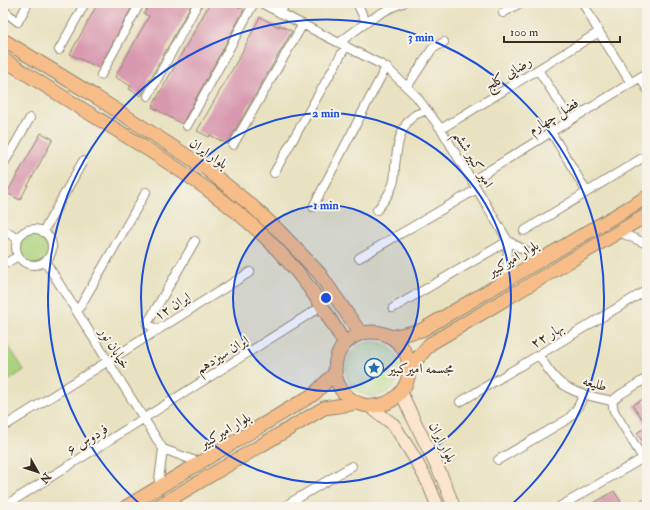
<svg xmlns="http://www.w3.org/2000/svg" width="650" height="510" viewBox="0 0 650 510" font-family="'IM FELL Double Pica',Amiri,serif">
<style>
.green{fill:#abd37d;stroke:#737e4e}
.building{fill:#d898af}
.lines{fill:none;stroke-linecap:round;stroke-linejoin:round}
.street-casing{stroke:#928670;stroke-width:10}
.secondary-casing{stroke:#928670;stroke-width:14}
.primary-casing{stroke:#928670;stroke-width:15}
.street{stroke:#fff;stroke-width:8}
.secondary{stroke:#fce5cf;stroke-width:12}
.primary{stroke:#f7bd88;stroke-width:13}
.ring{fill:none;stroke:#1d4ed8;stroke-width:2}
.labels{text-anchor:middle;stroke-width:4;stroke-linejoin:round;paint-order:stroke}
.street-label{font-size:14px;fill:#3b2a1e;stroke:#f7f3e8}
.poi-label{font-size:14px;fill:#3b2a1e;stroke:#f7f3e8;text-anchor:start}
.centre{fill:#1d4ed8;stroke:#f7f3e8;stroke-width:2}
.ring-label{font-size:12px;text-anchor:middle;font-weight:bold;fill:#1d4ed8;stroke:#f7f3e8;stroke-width:4;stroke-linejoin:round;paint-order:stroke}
</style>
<rect width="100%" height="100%" fill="#f7f3e8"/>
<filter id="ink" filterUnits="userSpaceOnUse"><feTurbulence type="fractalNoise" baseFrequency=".025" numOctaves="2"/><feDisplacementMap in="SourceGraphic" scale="8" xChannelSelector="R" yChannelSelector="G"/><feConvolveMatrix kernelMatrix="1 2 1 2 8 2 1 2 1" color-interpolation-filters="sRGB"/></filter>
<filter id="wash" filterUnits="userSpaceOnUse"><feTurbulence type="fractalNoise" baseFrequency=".012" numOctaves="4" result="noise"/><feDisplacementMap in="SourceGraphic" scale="16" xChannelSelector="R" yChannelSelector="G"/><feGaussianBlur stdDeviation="0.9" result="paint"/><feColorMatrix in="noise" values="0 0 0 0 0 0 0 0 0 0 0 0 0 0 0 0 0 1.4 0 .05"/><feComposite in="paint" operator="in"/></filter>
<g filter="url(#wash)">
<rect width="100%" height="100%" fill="#e8e2c1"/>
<path class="green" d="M32 230 43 231C66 256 34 276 20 258 17 254 15 249 17 244 19 236 25 232 32 230Z
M3 338 24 370 3 384Z
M346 369a27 27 0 1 1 54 0a27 27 0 1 1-54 0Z"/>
<g id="blocks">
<path class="building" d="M98 3H134L99 68 70 54Z
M150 3H192L141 96 129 89 131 86 115 77 149 16 144 14Z
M210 3H231L244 10 182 124 152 107Z
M260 17 279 27V25L292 31 227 144 210 135 209 137 197 131 240 56Z
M41 133 53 139 20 200 7 193Z
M643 399 647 406V449L637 433 647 426 633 405Z
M614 491 624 507H587L604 497Z"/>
</g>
</g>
<g filter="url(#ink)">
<use href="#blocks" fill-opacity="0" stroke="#928670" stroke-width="1"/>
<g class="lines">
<g class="street-casing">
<path id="street" d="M261 3 386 67 416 96 441 129 508 241 541 259
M357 3 366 22
M583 3 599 32
M3 10 18 22 28 3
M280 13 286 3
M503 13 520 3
M339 43C359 28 379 11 403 3
M59 50 85 3
M538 70 571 120
M101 75 140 3
M640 77 647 89
M407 87 432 49 444 42
M148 96 198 3
M187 126 254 3
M441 129 599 32 631 83
M551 132 587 192
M233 145 303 24
M3 165 30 118
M274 173 346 46
M472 181 647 73
M313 207 386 67
M377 210C383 202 390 194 393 184 395 179 395 171 395 166 397 148 399 126 415 115 419 113 423 112 426 110
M16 247a18 18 0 1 1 36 0a18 18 0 1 1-36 0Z
M3 230 18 239
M524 231 647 155
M43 232 83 161
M619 232 647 244
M359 258 477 189
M45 261 163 449
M3 265 18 256
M507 280 508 241
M393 308 508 241
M77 312 146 192
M158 330 147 324 195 241
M539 355C543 361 546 367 551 373 565 393 590 396 612 401
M612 401 614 411 647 465
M612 401 621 394 647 378
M460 402 647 290
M3 427 250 272
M163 449 201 463
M498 460 568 419C576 412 580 405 583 395
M158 488 163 449
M3 507 314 311
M283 507 352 466
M559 507 647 456"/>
</g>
<g class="secondary-casing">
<path id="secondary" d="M401 392 412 416 442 477 454 507
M369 406 394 425 414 457 428 483 438 507
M644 507 647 505"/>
</g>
<g class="primary-casing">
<path id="primary" d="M3 40 96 97 204 167 252 206 278 230 319 273 361 334
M3 59C51 90 99 119 147 149 188 175 233 205 268 240 286 258 304 279 318 300 327 314 336 329 345 344
M335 369a37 37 0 1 1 74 0a37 37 0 1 1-74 0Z
M391 337 422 330 647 197
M409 368 430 344 647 215
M126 507 314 394 335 373
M157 507 324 408 357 403"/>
</g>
<use href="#street" class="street"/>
<use href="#secondary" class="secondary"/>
<use href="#primary" class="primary"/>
</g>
</g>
<circle cx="326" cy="298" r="93" fill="#1d4ed8" fill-opacity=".12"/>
<g class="ring">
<circle cx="326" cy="298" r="93"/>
<circle cx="326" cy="298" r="185"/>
<path d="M142 506A278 278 0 1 1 510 506"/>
</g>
<defs>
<g id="sight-ring" transform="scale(1)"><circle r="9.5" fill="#f7f3e8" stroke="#1f6fb2" stroke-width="1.5"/><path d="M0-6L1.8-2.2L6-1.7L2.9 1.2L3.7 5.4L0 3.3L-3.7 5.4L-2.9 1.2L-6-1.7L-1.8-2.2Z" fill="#1f6fb2"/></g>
</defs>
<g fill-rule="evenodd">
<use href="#sight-ring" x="374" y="368"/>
</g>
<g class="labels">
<g class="street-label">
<text transform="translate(508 73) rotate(-32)" y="5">رضایی کلج</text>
<text transform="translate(553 116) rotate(-32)" y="5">فضل چهارم</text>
<text transform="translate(209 153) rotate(35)" y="5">بلوار ایران</text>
<text transform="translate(474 159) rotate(59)" y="5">امیر کبیر ششم</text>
<text transform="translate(513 258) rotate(-31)" y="5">بلوار امیرکبیر</text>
<text transform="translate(172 306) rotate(-32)" y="5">ایران ۱۲</text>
<text transform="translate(547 335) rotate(-31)" y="5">بهار ۲۲</text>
<text transform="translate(115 348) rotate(58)" y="5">خیابان نور</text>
<text transform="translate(222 354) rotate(-32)" y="5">ایران سیزدهم</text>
<text transform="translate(595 383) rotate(16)" y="5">طلیعه</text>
<text transform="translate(225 430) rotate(-31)" y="5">بلوار امیرکبیر</text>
<text transform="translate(87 439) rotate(-32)" y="5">فردوس ۶</text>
<text transform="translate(443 442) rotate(63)" y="5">بلوار ایران</text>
</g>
<g class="poi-label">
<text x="388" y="373">مجسمه امیرکبیر</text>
</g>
</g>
<circle cx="326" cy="298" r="6" class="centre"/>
<g class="ring-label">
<text x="421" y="41">3 min</text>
<text x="326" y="117">2 min</text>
<text x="326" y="209">1 min</text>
</g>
<rect width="650" height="510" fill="none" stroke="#f7f3e8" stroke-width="16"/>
<g transform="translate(38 472) rotate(129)" stroke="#f7f3e8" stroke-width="3" paint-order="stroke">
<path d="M0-3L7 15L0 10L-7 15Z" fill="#3b2a1e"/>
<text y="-6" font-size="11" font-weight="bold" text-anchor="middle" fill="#3b2a1e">N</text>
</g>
<path d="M504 36v6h116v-6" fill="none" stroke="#3b2a1e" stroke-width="2"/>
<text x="510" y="36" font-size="12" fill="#3b2a1e" stroke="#f7f3e8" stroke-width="3" paint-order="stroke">100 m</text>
</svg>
